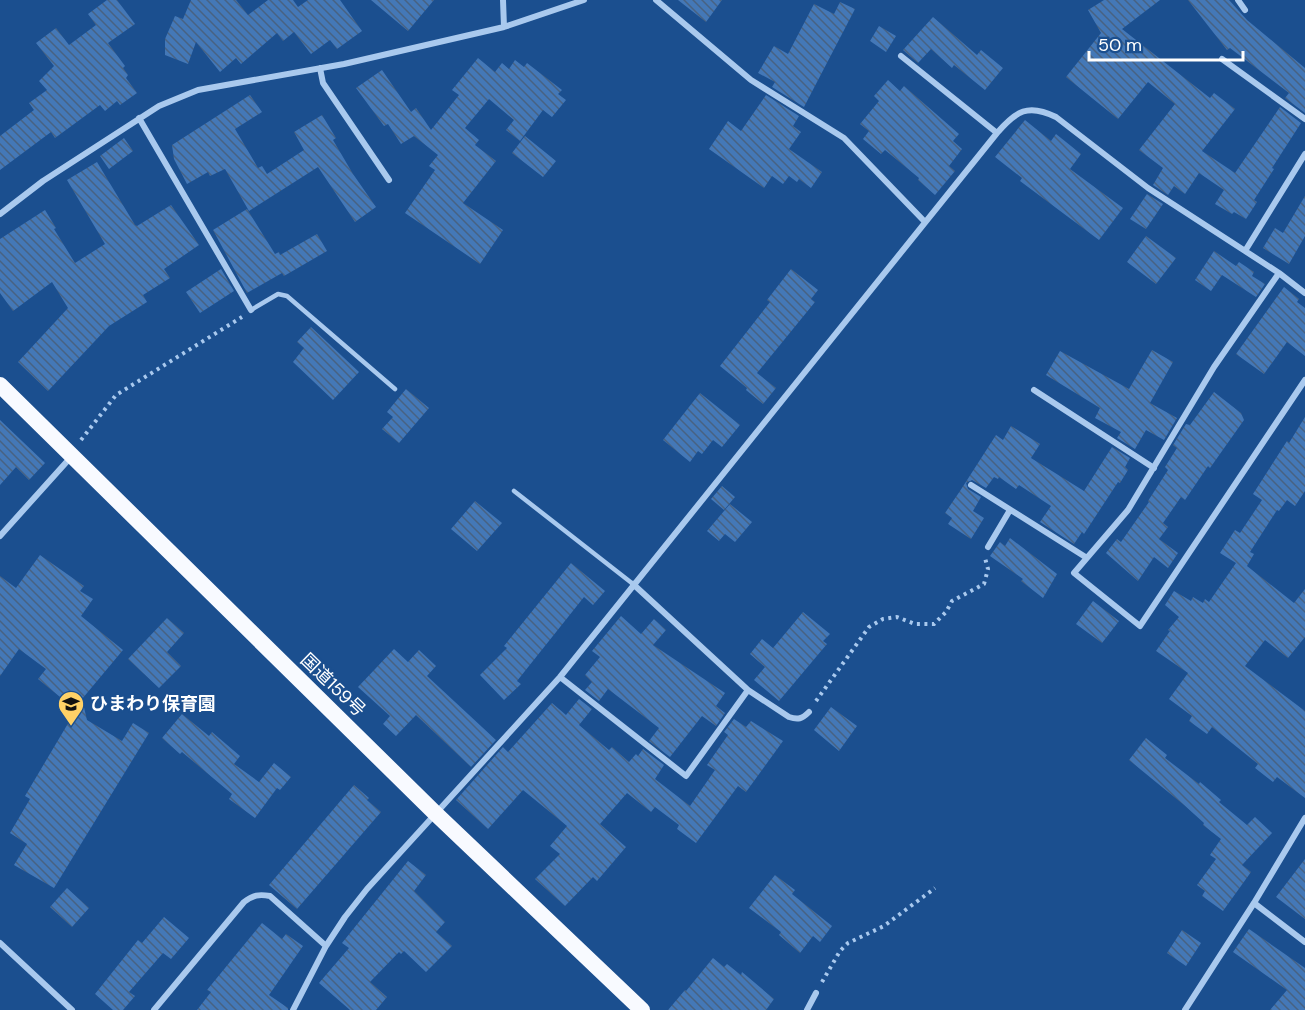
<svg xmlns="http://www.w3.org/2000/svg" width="1305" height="1010" viewBox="0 0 1305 1010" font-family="'DM Sans','Noto Sans JP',sans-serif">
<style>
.building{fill:url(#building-back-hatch)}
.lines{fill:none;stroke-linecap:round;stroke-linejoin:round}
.path{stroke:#a9c9ee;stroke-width:4;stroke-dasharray:3 4.5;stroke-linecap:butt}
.service{stroke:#a9c9ee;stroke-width:4.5}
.minor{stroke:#a9c9ee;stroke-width:6}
.trunk{stroke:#f8faff;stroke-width:16}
.labels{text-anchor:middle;stroke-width:4.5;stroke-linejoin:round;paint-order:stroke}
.street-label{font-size:18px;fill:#fff;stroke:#1b4f8f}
.poi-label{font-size:18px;font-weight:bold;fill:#fff;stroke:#1b4f8f;text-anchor:start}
</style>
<defs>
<pattern id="building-back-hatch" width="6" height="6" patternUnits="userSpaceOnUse" patternTransform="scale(1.5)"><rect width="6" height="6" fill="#4478b7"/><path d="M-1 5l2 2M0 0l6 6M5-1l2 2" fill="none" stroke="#486282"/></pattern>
</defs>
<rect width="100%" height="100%" fill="#1b4f8f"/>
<path class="building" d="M107 0H117L135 24 108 43 125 66 123 68 128 75 126 78 137 93 120 105 117 101 105 111 100 105 55 138 51 132 0 170V136L34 110 29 103 47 90 39 81 54 66 36 43 56 28 69 45 96 25 88 14Z
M191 0H236L248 15 268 0H293L298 7 308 0H340L362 31 337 49 330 40 311 54 294 32 283 41 277 33 241 64 236 58 220 72 196 42 188 64 165 55V39L175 16 183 19Z
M371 0H434L408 31Z
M678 0H722L706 22Z
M1104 0H1160L1122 29 1210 98 1214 93 1235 109 1202 151 1235 173 1280 107 1301 123 1272 168 1274 169 1254 200 1257 202 1246 219 1234 212 1232 214 1215 204 1224 190 1199 173 1185 194 1174 186 1168 195 1153 185 1163 168 1139 150 1175 104 1148 82 1118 119 1066 77 1101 33 1088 10Z
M1188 0H1229L1247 20 1305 68V113L1285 98 1289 93 1230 48 1227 50Z
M840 2 855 9 804 107 772 87 775 82 758 73 774 46 788 54 814 4 834 14Z
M933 17 977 55 981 50 1003 68 985 90 954 65 952 68 931 49 918 63 903 50Z
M879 26 896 36 886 52 870 41Z
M478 58 495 72 502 63 509 69 515 60 524 67 527 63 562 90 558 94 566 100 552 117 543 110 520 141 506 130 514 120 489 99 465 128 479 140 475 145 496 161 463 203 503 230 480 264 405 213 435 170 429 166 438 155 414 136 401 144 388 124 384 126 356 88 382 70 411 112 416 108 431 130 459 95 452 90Z
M888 80 900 91 904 86 959 134 953 141 962 149 949 166 955 171 935 195 918 180 919 178 885 150 881 154 863 139 869 131 860 124 879 101 874 96Z
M250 95 262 112 235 129 258 168 262 166 267 174 304 150 294 132 322 115 336 138 333 140 353 174 376 207 355 222 318 167 249 211 225 169 210 176 208 172 187 184 174 159 172 145Z
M766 95 799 116 793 126 801 132 789 149 822 172 811 188 799 179 797 182 789 176 783 184 772 176 764 188 709 149 728 121 741 131Z
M1025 120 1051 141 1056 134 1081 154 1070 169 1123 208 1099 240 1020 181 1022 178 995 157Z
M525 136 556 161 543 177 512 153Z
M124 138 133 151 109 169 100 156Z
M97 162 135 225 137 226 171 205 199 245 164 269 170 278 143 295 147 302 109 326 48 391 18 362 68 308 52 282 13 311 0 293V239L45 210 56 228 54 229 75 263 105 244 67 180Z
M1147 194 1163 204 1146 229 1130 219Z
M1305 196V236L1289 264 1263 248 1275 228 1283 233Z
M247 209 275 254 279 252 280 255 317 234 327 251 284 276 282 273 247 293 213 230Z
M1146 236 1176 258 1156 284 1127 262Z
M1214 251 1236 266 1239 262 1254 272 1252 276 1265 284 1256 297 1222 275 1211 291 1195 280Z
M221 269 234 291 200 313 186 292Z
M791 269 818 290 811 299 815 302 757 373 776 388 763 404 746 390 747 388 720 366 770 302 767 300Z
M1284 287 1299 299 1297 302 1305 308V356L1287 342 1264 374 1236 354Z
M311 327 359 372 333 400 293 362 304 348 297 342Z
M1152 350 1173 362 1150 403 1177 418 1164 440 1146 430 1135 449 1117 438 1121 432 1095 418 1100 408 1046 375 1060 351 1129 389Z
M406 389 429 408 399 443 382 429 393 417 387 412Z
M1214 392 1241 413 1244 420 1210 468 1208 466 1185 500 1181 497 1163 523 1168 527 1159 539 1178 553 1168 568 1154 557 1138 581 1106 553 1117 539 1121 542 1149 502 1148 501 1168 470 1165 467 1177 448 1173 445 1186 424 1190 425Z
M700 393 740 425 722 447 713 440 702 454 698 451 690 462 663 440Z
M1305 417V491L1295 506 1287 500 1279 511 1277 510 1250 552 1254 554 1247 566 1294 603 1305 589V637L1288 658 1265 640 1245 666 1305 711V798L1277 777 1273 782 1255 768 1258 764 1212 727 1207 734 1189 721 1192 716 1169 699 1188 673 1156 651 1170 631 1168 630 1179 617 1165 605 1174 591 1191 601 1193 597 1203 603 1205 599 1209 602 1236 563 1220 553 1235 530 1240 533 1262 500 1253 494 1287 441 1289 443Z
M0 420 45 463 29 480 16 467 0 485Z
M1011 426 1040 444 1031 458 1084 491 1112 447 1130 458 1125 467 1128 470 1120 483 1118 482 1084 534 1082 532 1074 544 1040 522 1051 506 1019 485 1016 489 999 477 998 479 994 477 986 488 972 480 966 483 968 489 981 497 973 511 984 518 971 539 948 524 952 518 945 513 960 491 996 435 1003 440Z
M722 486 735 497 724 510 711 499Z
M475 501 502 523 477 551 451 529Z
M730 504 752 522 735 542 725 534 719 541 707 531Z
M1010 538 1057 574 1043 598 1021 581 1023 579 990 556 1000 542 1005 546Z
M40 555 84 586 80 591 93 599 81 616 123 650 82 699 87 720 122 741 133 723 149 733 54 888 14 865 27 844 10 833 30 799 25 796 76 710 38 679 46 669 19 649 0 676V576L16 588Z
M571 563 605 591 593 605 584 597 517 681 521 684 504 700 480 675 507 648 504 646Z
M1093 601 1119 621 1102 643 1076 624Z
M803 612 830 634 823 641 827 644 779 701 754 680 765 667 750 654 762 639 773 648Z
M621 616 641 634 654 619 666 630 653 645 725 693 716 706 725 713 716 726 702 716 670 757 649 741 659 728 608 689 599 701 585 690 592 682 585 675 600 657 592 651Z
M167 618 184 633 167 652 181 666 159 688 128 659Z
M394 649 408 662 419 650 436 666 427 676 496 740 471 767 416 715 396 736 383 724 390 716 358 687Z
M579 699 592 709 579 725 609 750 612 747 629 762 636 754 638 756 643 749 664 765 655 779 690 806 715 770 707 765 728 735 724 732 734 719 746 727 751 721 783 741 746 792 738 786 696 843 677 829 679 825 655 807 651 812 627 793 600 824 626 847 597 881 593 877 565 906 535 879 560 854 550 846 567 826 523 790 488 829 456 800 503 747 508 752 552 703 566 715Z
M831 707 857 726 839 751 814 730Z
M182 714 209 736 212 732 240 756 234 764 259 782 274 763 291 777 280 790 277 788 255 818 229 799 232 794 182 752 180 754 162 738Z
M1146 738 1167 755 1165 758 1199 784 1200 782 1221 800 1219 802 1247 825 1255 817 1272 833 1242 865 1251 872 1223 911 1202 896 1205 891 1197 885 1216 859 1210 855 1221 839 1203 825 1204 823 1184 805 1129 760Z
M354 785 369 798 367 800 381 812 297 909 269 885Z
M1305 859V919L1276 897Z
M408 861 426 875 414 891 445 922 436 932 452 946 426 972 404 951 401 954 399 952 370 982 387 997 376 1010H350L319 983 349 948 342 943Z
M775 875 795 890 792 894 832 926 820 942 813 936 800 953 779 935 781 932 749 908Z
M67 888 89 908 72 927 50 907Z
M164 917 189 938 171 959 163 953 129 992 135 996 123 1010H113L95 994 138 940 142 943Z
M262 923 282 939 286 934 303 946 269 995 288 1008V1010H197L211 992 207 990Z
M1249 929 1305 968V1010H1270L1287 990 1233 952Z
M1182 930 1201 943 1186 966 1167 953Z
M713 958 724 967 727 964 741 975 742 972 774 999 766 1010H668L685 990 686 991Z"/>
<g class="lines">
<path class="path" d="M81 440 116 395 242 317
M816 701 869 627 883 619 897 617 915 624H934L946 612 952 601 984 584 988 569 985 558
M822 982 840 951 848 943 884 926 935 888"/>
<path class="service" d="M251 310 278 294 287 296 395 389
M514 491 633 584"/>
<path class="minor" d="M503 0 504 27
M656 0 751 80 844 138 925 222
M1238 0 1245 10
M901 56 997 133
M1222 59 1305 119
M320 68 323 83 389 180
M139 118 251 310
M0 214 43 181 159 106 198 90 344 64 504 27 584 0
M1245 251 1305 154
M1279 273 1214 367 1128 510 1074 573 1140 626 1305 380
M1034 390 1154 468
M971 485 1087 558
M0 536 71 457
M988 547 1010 510
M560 677 686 776 748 690 633 584
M748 690 789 717C798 720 802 719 809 712
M1254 903 1305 942
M0 943 72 1010
M154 1010 244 902C253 895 259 894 270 896L326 946
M293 1010 326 946 345 917 367 889 560 677 997 133C1016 111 1028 103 1056 117L1148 188 1279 273 1305 293
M807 1010 816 993
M1185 1010 1254 903 1305 818"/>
<path class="trunk" d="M0 385 435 813 642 1010"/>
</g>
<defs>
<g id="school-pin" transform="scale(1.35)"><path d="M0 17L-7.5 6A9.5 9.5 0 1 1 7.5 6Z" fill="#ffd166" stroke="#1b4f8f"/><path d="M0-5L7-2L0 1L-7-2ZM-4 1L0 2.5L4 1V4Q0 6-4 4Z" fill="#111"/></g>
</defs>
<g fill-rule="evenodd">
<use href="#school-pin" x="71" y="704"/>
</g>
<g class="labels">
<g class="street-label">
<text transform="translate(333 685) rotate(44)" y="6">国道159号</text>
</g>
<g class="poi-label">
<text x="90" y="710">ひまわり保育園</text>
</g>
</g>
<path d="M1089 51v9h154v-9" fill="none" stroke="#ffffff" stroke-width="3"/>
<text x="1098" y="51" font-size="18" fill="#ffffff" stroke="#1b4f8f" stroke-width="4.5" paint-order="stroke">50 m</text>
</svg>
